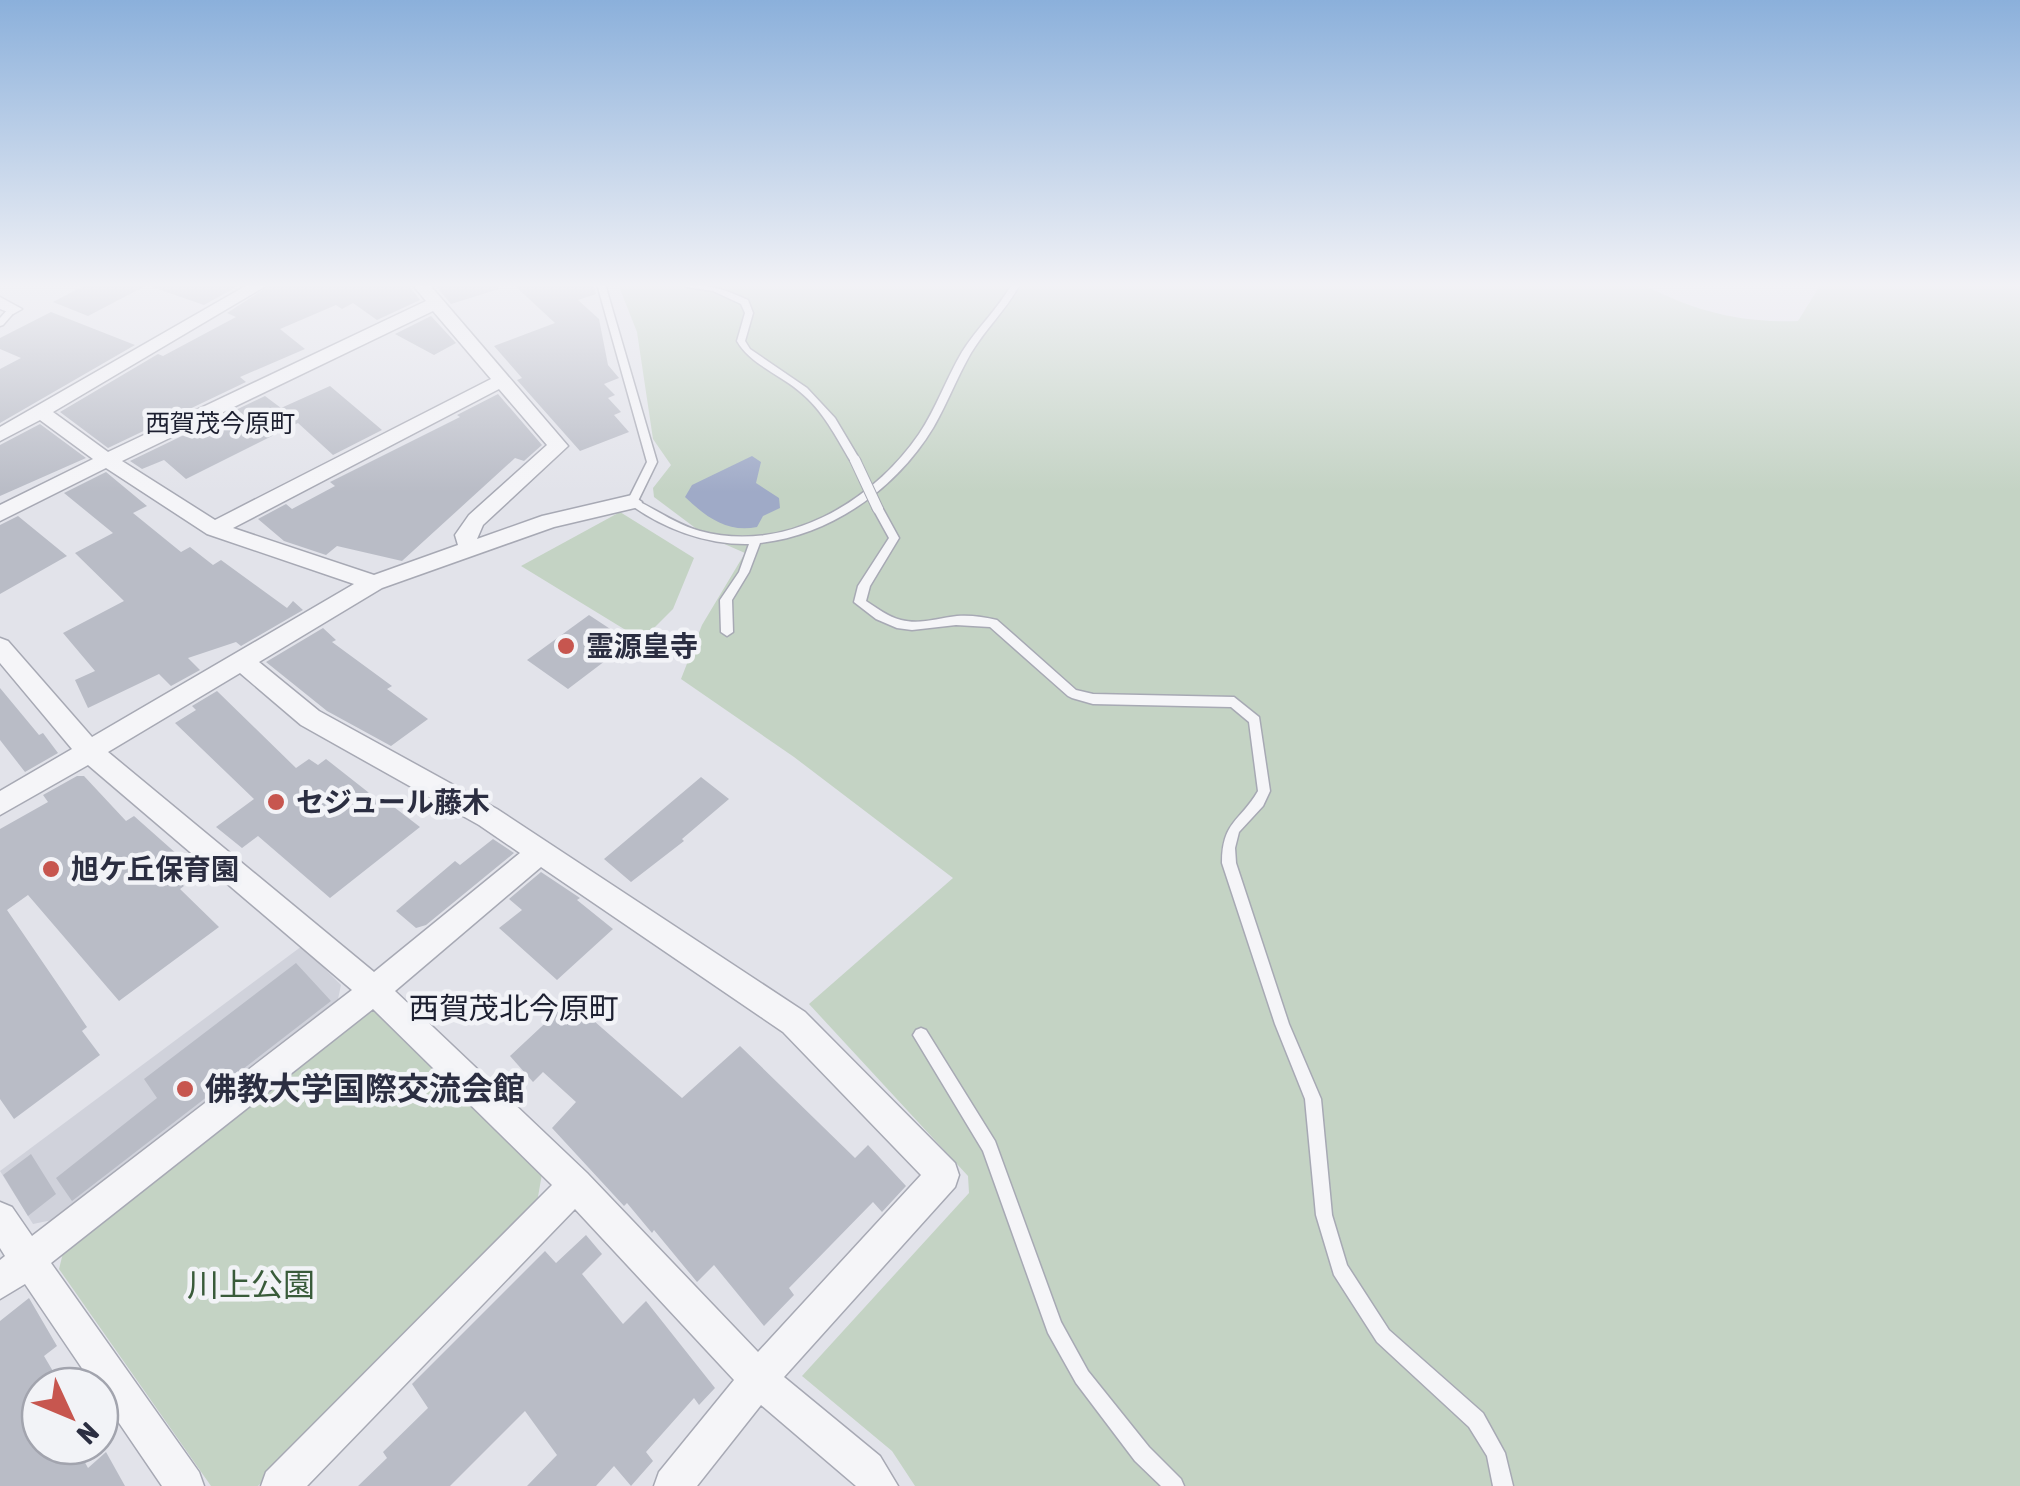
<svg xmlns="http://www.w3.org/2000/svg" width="2020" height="1486" viewBox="0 0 2020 1486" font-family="'Asap Condensed','Noto Sans JP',sans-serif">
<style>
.built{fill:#d0d2db}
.green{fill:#c4d3c4}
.water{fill:#9faac7}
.building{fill:#b9bcc6}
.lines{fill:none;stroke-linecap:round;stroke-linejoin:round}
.lane-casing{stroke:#a7a9b4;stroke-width:3}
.street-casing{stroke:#a7a9b4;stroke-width:3}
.lane{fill:#f5f5f8;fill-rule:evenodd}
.street{fill:#f5f5f8;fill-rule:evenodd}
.lane-bridge-casing{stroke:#a7a9b4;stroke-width:12;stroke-linecap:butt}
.lane-bridge{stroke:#f5f5f8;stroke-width:10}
.poi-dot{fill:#c7564f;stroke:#f2f3f7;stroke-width:4}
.labels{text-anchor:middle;stroke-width:9;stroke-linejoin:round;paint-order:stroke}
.far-neighbourhood-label{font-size:25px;fill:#1d2031;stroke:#f2f3f7}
.poi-label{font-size:28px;font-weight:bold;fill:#2b2e41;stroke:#f2f3f7;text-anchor:start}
.neighbourhood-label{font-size:30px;fill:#1d2031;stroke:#f2f3f7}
.near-poi-label{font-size:32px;font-weight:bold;fill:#2b2e41;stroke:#f2f3f7;text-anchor:start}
.near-park-label{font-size:32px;fill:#395b3a;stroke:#f2f3f7}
</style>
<rect width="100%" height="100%" fill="#e2e3ea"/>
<path class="built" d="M302 946 341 985 338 999 57 1219 33 1224 0 1171Z"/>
<path class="green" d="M618 284H1642C1694 311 1739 323 1798 321L1821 284H2020V1486H915L892 1451 802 1376 969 1193 968 1176 809 1004 953 878 794 757 681 679 702 625 745 553 706 536 654 497 653 488 671 465 653 439 637 332Z
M620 512 694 558 673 609 642 640 521 566Z
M377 1011 542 1174 536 1208 258 1486H211L59 1269 65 1245 352 1016Z"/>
<path class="water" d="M752 456 761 462 756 483 779 498 780 508 763 516 757 527C727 533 706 517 685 497L692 485Z"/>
<path class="building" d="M87 284H149L88 316 53 302Z
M153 284H242L204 305 152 287Z
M272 284H408L420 300 377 320 353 303 342 309 336 305 280 329 305 349 240 377 246 382 108 448 60 412 158 354 163 356 236 317 227 313Z
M434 284H498L499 289 451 304Z
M513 284H594L596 294 578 300 599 319 608 365 619 378 604 384 615 395 608 398 621 412 614 415 629 432 580 451 517 380 522 378 494 346 555 323Z
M51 312 135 345 0 423V369L21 358 0 349V338Z
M431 316 456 343 434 355 395 334Z
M330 386 382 430 333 455 298 423 186 479 164 460 142 469 130 461 265 396 281 408Z
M498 394 542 445 524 461 515 458 402 561 337 546 326 555 284 541 258 519 286 504 292 509 335 486 330 482 460 417 457 415Z
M40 424 86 458 0 496V445Z
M106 472 147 506 133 513 181 552 190 547 213 565 221 560 287 608 293 601 303 610 241 646 236 642 188 658 200 670 171 686 159 674 88 708 75 680 95 671 63 633 124 601 75 553 113 533 64 493Z
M18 516 67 556 0 594V525Z
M589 615 630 642 568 689 527 660Z
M323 628 336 640 332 642 392 686 387 689 428 719 391 746 327 711 266 662Z
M0 688 39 735 43 733 58 753 25 772 0 740Z
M217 691 296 768 309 759 318 765 326 759 387 807 390 804 420 827 330 898 258 836 242 848 216 827 254 799 175 723 196 710 192 706Z
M77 776H84L126 821 134 816 196 871 181 883 184 886 180 889 219 927 119 1001 28 895 7 910 87 1027 82 1031 100 1055 14 1119 0 1099V829L48 802 43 795Z
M701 777 729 799 682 839 684 841 631 882 604 859Z
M493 839 514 853 426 925 416 928 396 911 455 861 460 865Z
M541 872 580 898 577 900 613 929 557 980 499 928 522 910 509 899Z
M296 963 331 1001 72 1201 56 1178 157 1098 144 1079Z
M570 1000 682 1098 740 1046 855 1158 868 1145 906 1186 882 1212 873 1202 789 1288 794 1295 764 1326 714 1265 697 1282 654 1230 652 1233 627 1203 624 1206 552 1128 576 1102 543 1072 533 1082 510 1056Z
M31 1154 56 1194 28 1216 3 1175Z
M586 1235 602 1254 582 1274 623 1324 646 1301 715 1388 699 1405 694 1398 646 1452 653 1461 631 1486 614 1466 596 1486H527L557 1455 525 1411 450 1486H358L387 1458 383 1452 428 1408 412 1384 545 1251 556 1263Z
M29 1298 57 1346 44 1356 57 1378 40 1386V1446H76L88 1468 106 1452 125 1486H0V1321Z"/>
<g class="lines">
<g class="lane-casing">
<path id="lane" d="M597 284H605L657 462 638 501C658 511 678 525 700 531 784 554 872 503 919 434 936 409 946 379 962 352 977 328 998 309 1012 284H1020C1007 309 986 328 971 353 957 377 947 404 933 428 896 489 831 535 760 543L749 572 732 600 733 632 727 636 721 632 720 600 739 572 749 544C706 545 661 528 627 502L647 462Z
M683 284C708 284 726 290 748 300L753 313 745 341 750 349 807 388 835 418 860 460 859 462H851C836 437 823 410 799 391 779 374 750 364 737 341L745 313 741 304 713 291 687 287Z
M10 307 17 309 3 325 0 326V318Z
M878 506 882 507 899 538 870 586 866 601C877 608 888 617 901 620 920 625 938 618 957 616 971 615 984 617 997 620L1076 690 1093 694 1234 697 1259 717 1270 791 1263 806 1239 832 1235 848 1236 863 1289 1024 1321 1099 1332 1215 1347 1265 1389 1330 1483 1413 1505 1453 1513 1486H1493L1487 1456 1469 1427 1377 1342 1334 1275 1316 1215 1305 1099 1275 1024 1222 863C1222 821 1240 822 1258 791L1249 722 1231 707 1093 704 1072 698 1068 696 990 627 956 625 912 630 897 628 876 619 854 602 858 586 889 538 873 509Z
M921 1028 926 1030 995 1141 1061 1322 1088 1371 1149 1447 1181 1479 1184 1486H1161L1135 1461 1076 1383 1048 1333 983 1151 913 1035 916 1030Z"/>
</g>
<g class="street-casing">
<path id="street" d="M249 284H269L53 412 108 452 426 301 412 284H429L568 446 483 525 477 539 542 516 632 495 642 502 639 507 554 527 382 588 259 662 319 711 497 809 805 1012 955 1163 959 1175 955 1187 784 1377 880 1456 898 1486H856L761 1405 697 1486H654L659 1472 734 1380 575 1209 307 1486H261L266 1472 552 1185 373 1009 51 1263 199 1472 204 1486H162L100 1395V1386H94L25 1284 0 1299V1260L5 1256 0 1248V1202L12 1207 32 1236 352 990 88 765 0 815V791L72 749 0 663V638L8 641 92 737 354 584 207 534 106 468 0 521V505L93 459 40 420 0 441V427ZM433 311 491 379 215 520 122 461ZM499 389 547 445 469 515 455 535 458 545 374 575 233 528ZM240 673 301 725 479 825 520 853 374 972 108 752ZM541 867 783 1032 921 1175 758 1352 587 1173 395 991Z
M0 297 22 309 13 314 0 309Z"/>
</g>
<use href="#lane" class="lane"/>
<use href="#street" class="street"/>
<g class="lane-bridge-casing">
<path id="lane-bridge" d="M855 460 878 509"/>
</g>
<use href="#lane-bridge" class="lane-bridge"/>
</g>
<linearGradient id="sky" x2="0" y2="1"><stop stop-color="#8bb0db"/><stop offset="0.58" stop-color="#f2f2f6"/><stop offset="1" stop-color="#f2f2f6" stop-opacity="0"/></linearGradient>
<rect width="2020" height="492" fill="url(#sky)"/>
<g class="poi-dot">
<circle cx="566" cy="646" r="10"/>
<circle cx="276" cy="802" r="10"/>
<circle cx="51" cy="869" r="10"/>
<circle cx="185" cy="1089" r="10"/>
</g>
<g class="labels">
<g class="far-neighbourhood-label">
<text x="220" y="432">西賀茂今原町</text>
</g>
<g class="poi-label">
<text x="586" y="656">霊源皇寺</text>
<text x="296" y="812">セジュール藤木</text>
<text x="71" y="879">旭ケ丘保育園</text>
</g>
<g class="neighbourhood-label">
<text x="514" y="1019">西賀茂北今原町</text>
</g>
<g class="near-poi-label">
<text x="205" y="1100">佛教大学国際交流会館</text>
</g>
<g class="near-park-label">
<text x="251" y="1296">川上公園</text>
</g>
</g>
<g transform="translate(70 1416) rotate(134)"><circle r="48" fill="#f2f3f7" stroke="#a2a4ae" stroke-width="2.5"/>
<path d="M0-8L18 38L0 25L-18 38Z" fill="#c7564f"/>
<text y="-15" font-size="28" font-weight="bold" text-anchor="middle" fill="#2b2e41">N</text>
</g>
</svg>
